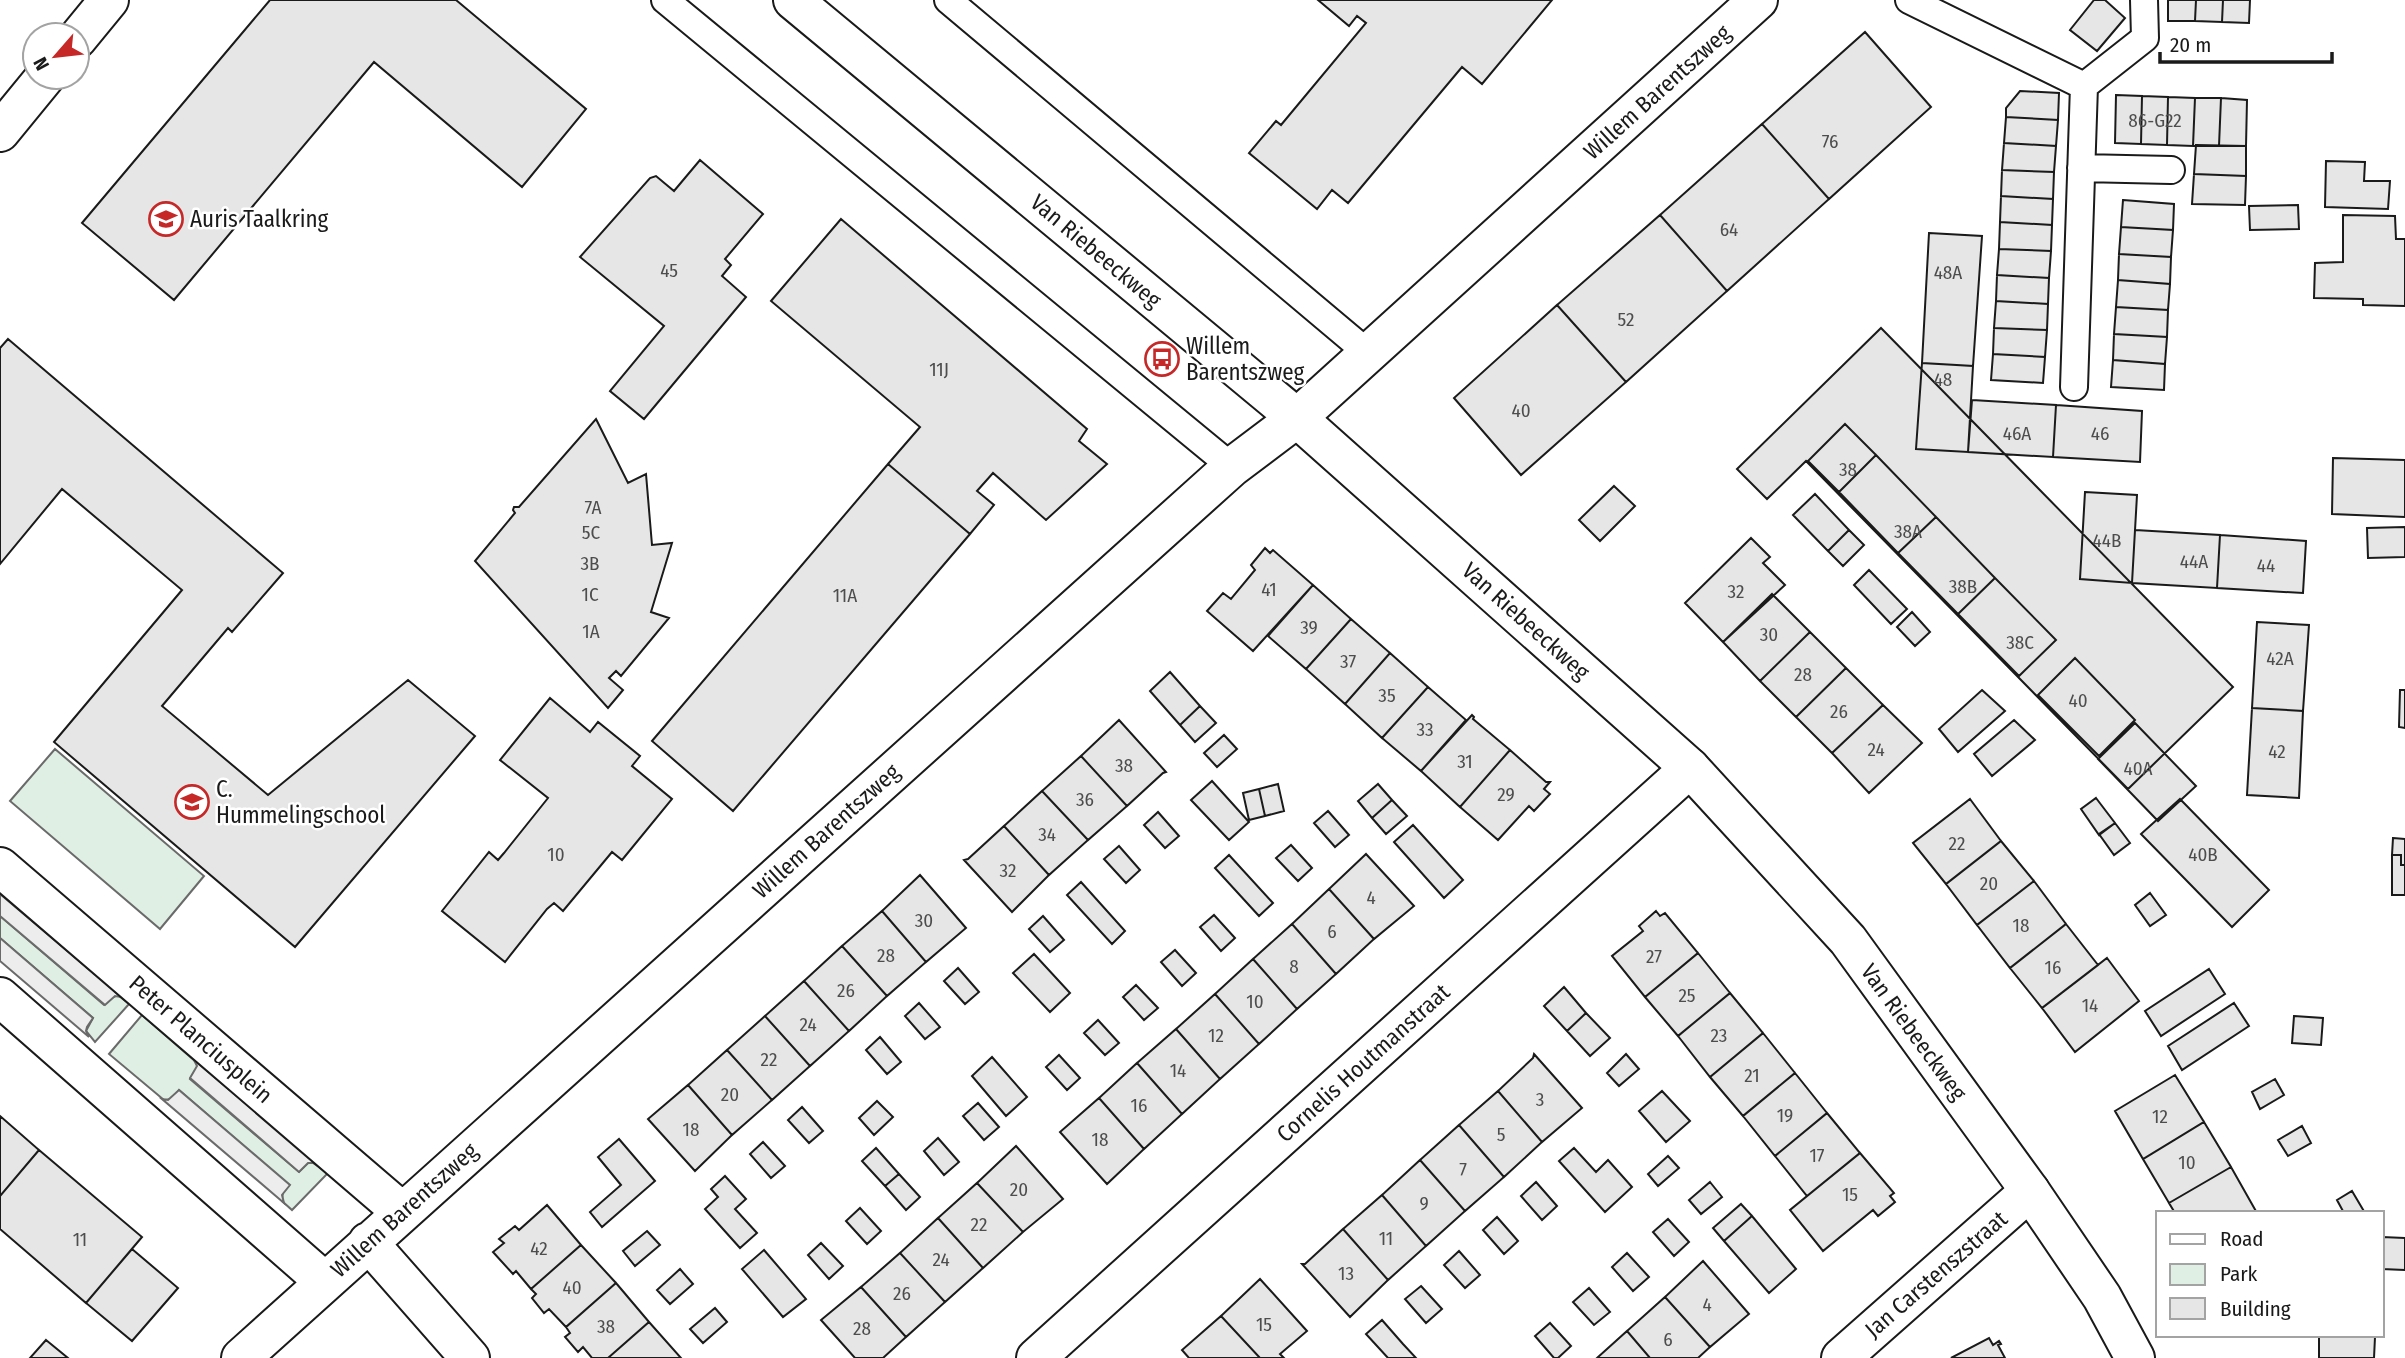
<svg xmlns="http://www.w3.org/2000/svg" width="2405" height="1358" viewBox="0 0 2405 1358" font-family="'Fira Sans Condensed',sans-serif">
<style>
.green{fill:#e0efe3;stroke:#6a6a6a;stroke-width:2}
.parking{fill:#ededed;stroke:#6a6a6a;stroke-width:2}
.building{fill:#e6e6e6;stroke:#1a1a1a;stroke-width:2}
.lines{fill:none;stroke-linecap:round;stroke-linejoin:round}
.service-casing{stroke:#1a1a1a;stroke-width:30}
.minor-casing{stroke:#1a1a1a;stroke-width:42}
.tertiary-casing{stroke:#1a1a1a;stroke-width:42}
.service{stroke:#fff;stroke-width:26}
.minor{stroke:#fff;stroke-width:38}
.tertiary{stroke:#fff;stroke-width:38}
.labels{text-anchor:middle;stroke-width:5;stroke-linejoin:round;paint-order:stroke}
.number-label{font-size:19px;fill:#4d4d4d}
.street-label{font-size:23px;fill:#1a1a1a;stroke:#fff}
.poi-label{font-size:23px;fill:#1a1a1a;stroke:#fff;text-anchor:start}
</style>
<rect width="100%" height="100%" fill="#fff"/>
<path class="green" d="M55 749 204 876 160 929 10 801Z
M0 916 104 1005 111 998 118 995 129 1004 95 1042 86 1031 93 1018 0 938Z
M142 1015 196 1062 198 1066 190 1079 299 1172 308 1163H313L328 1173 292 1210 282 1201 283 1191 289 1185 179 1090 172 1099 164 1100 109 1054Z"/>
<path class="parking" d="M0 894 110 987 121 997 115 996 105 1005 0 916Z
M0 938 93 1018 87 1027 86 1031 89 1037 0 961Z
M194 1060 316 1163H308L299 1172 190 1078 197 1066Z
M179 1090 290 1185 282 1195 284 1203 162 1099 168 1100Z"/>
<path class="building" d="M270 0H456L586 109 522 187 374 62 174 300 82 223Z
M1318 0H1552L1482 84 1462 67 1348 203 1332 190 1317 209 1249 153 1276 121 1281 125 1366 23 1357 16 1349 26Z
M2094 0H2105L2125 18 2097 51 2070 30Z
M2168 0H2196L2195 21H2168Z
M2196 0H2223L2222 22 2195 21Z
M2223 0H2250L2249 23 2222 22Z
M1865 32 1931 107 1829 199 1762 124Z
M2020 91 2059 93 2058 120 2006 117V108Z
M2116 95 2142 96 2141 144 2115 143Z
M2142 96 2168 97 2167 145 2141 144Z
M2168 97 2195 98 2193 146 2167 145Z
M2195 98H2221L2219 146H2193Z
M2221 98 2247 100 2246 146H2219Z
M2006 117 2058 120 2056 146 2004 143Z
M1762 124 1829 199 1727 291 1660 215Z
M2004 143 2056 146 2054 172 2002 170Z
M2196 145 2246 146V176L2194 174Z
M700 160 763 214 725 259 731 265 722 276 746 297 644 419 610 391 664 326 580 257 650 178 656 176 674 191Z
M2326 161 2365 162 2364 181H2390L2388 209 2325 207Z
M2002 170 2054 172 2053 199 2001 196Z
M2194 174 2246 176 2245 205 2192 204Z
M2001 196 2053 199 2052 225 2000 222Z
M2123 200 2174 204 2173 230 2121 227Z
M2298 205 2299 229 2250 230 2249 206Z
M1660 215 1727 291 1626 382 1557 305Z
M2343 215 2395 216 2396 239H2405V306L2363 305V299L2314 298 2315 263 2343 262Z
M841 219 1087 429 1079 441 1107 464 1046 520 993 473 977 491 994 505 970 534 888 464 920 427 771 301Z
M2000 222 2052 225 2051 251 1999 249Z
M2121 227 2173 230 2171 257 2119 254Z
M1929 233 1982 236 1973 366 1922 363Z
M1999 249 2051 251 2049 278 1997 275Z
M2119 254 2171 257 2170 284 2118 280Z
M1997 275 2049 278 2048 304 1996 301Z
M2118 280 2170 284 2168 310 2116 307Z
M1996 301 2048 304 2047 330 1994 328Z
M1557 305 1626 382 1521 475 1454 398Z
M2116 307 2168 310 2167 337 2114 334Z
M1881 328 2233 687 2128 789 1806 461 1767 499 1737 469Z
M1994 328 2047 330 2045 357 1993 354Z
M2114 334 2167 337 2165 364 2113 360Z
M8 339 283 573 232 632 228 628 162 706 268 795 408 680 475 736 295 947 54 742 182 590 62 489 0 564V348Z
M1993 354 2045 357 2043 383 1991 380Z
M2113 360 2165 364 2164 390 2111 387Z
M1922 363 1973 366 1968 452 1916 449Z
M1972 400 2056 405 2053 457 1968 452Z
M2056 405 2142 411 2140 462 2053 457Z
M596 419 628 483 646 474 652 545 672 543 651 612 669 618 621 676 616 671 609 678 623 690 608 708 475 561 515 513 513 510 514 507H519Z
M1845 424 1876 455 1839 492 1808 461Z
M1876 455 1936 517 1898 553 1839 492Z
M2333 458 2405 460V517L2332 514Z
M888 464 970 534 733 811 652 741Z
M1614 486 1635 506 1600 541 1579 520Z
M2085 492 2137 495 2132 583 2080 579Z
M1815 494 1849 530 1828 551 1793 515Z
M1936 517 1995 578 1958 614 1898 553Z
M2405 527V557L2368 558 2367 528Z
M1849 530 1864 545 1843 566 1828 551Z
M2135 530 2220 535 2217 588 2132 583Z
M2220 535 2306 541 2303 593 2217 588Z
M1751 538 1770 557 1763 563 1785 585 1723 642 1685 603Z
M1265 548 1270 553 1273 550 1313 585 1253 651 1207 611 1223 593 1231 599 1255 570 1251 565Z
M1869 570 1907 609 1891 624 1854 585Z
M1995 578 2056 640 2019 676 1958 614Z
M1313 585 1351 619 1306 669 1268 636Z
M1772 594 1810 632 1760 681 1723 642Z
M1912 612 1930 632 1915 646 1897 627Z
M1351 619 1390 653 1345 704 1306 669Z
M2257 622 2309 625 2303 711 2252 708Z
M1810 632 1846 668 1796 717 1760 681Z
M1390 653 1428 687 1382 738 1345 704Z
M2075 658 2135 720 2099 756 2038 695Z
M1846 668 1883 705 1832 753 1796 717Z
M1170 672 1200 706 1180 725 1150 691Z
M1428 687 1466 720 1421 771 1382 738Z
M1982 690 2005 711 1958 752 1939 729Z
M2400 690H2405V728L2399 727Z
M550 698 590 732 598 722 640 756 632 766 672 799 622 860 612 852 563 911 554 903 547 909 505 962 442 911 489 852 498 860 504 853 548 798 500 760Z
M1883 705 1922 743 1869 793 1832 753Z
M1200 706 1216 723 1195 742 1180 725Z
M2252 708 2303 711 2299 798 2247 795Z
M1472 715 1474 717 1473 719 1510 750 1460 807 1421 771Z
M1119 720 1166 772 1163 773 1127 806 1081 756Z
M2014 720 2035 740 1992 776 1974 754Z
M2135 723 2196 786 2158 821 2098 759Z
M1224 735 1237 749 1217 767 1204 753Z
M1510 750 1546 782H1550L1544 789 1550 794 1534 811 1529 806 1498 840 1460 807Z
M1081 756 1127 806 1088 840 1042 791Z
M1212 781 1249 822 1229 840 1191 800Z
M1278 784 1284 811 1265 816 1259 789Z
M1378 784 1392 800 1372 818 1358 801Z
M1259 789 1265 816 1249 820 1243 793Z
M1042 791 1088 840 1049 875 1004 826Z
M2096 798 2115 823 2099 835 2081 809Z
M1970 799 2001 841 1946 884 1913 843Z
M2180 799 2269 890 2232 927 2141 834Z
M1392 800 1407 816 1386 834 1372 818Z
M1328 811 1349 835 1335 847 1314 823Z
M1158 812 1179 836 1165 848 1144 825Z
M2115 823 2130 843 2114 855 2099 834Z
M1413 825 1463 880 1444 898 1394 842Z
M1004 826 1049 875 1012 912 964 860 968 859Z
M2393 838 2405 839V865H2401V855H2392Z
M2001 841 2034 881 1977 925 1946 884Z
M1291 845 1312 868 1298 881 1276 858Z
M1119 846 1140 870 1126 883 1104 859Z
M1366 854 1414 906 1374 939 1329 889Z
M1229 855 1273 903 1259 916 1215 868Z
M2392 855H2401V865H2405V895H2392Z
M920 875 966 928 926 962 882 911Z
M2034 881 2066 924 2010 968 1977 925Z
M1081 882 1125 931 1112 944 1067 895Z
M1329 889 1374 939 1336 974 1292 924Z
M2150 893 2166 915 2150 926 2135 905Z
M882 911 926 962 887 996 842 946Z
M1656 911 1660 916 1665 913 1698 953 1645 997 1612 956 1643 931 1639 926Z
M1214 915 1235 938 1221 951 1200 927Z
M1043 916 1064 940 1050 952 1029 929Z
M1292 924 1336 974 1297 1009 1253 959Z
M2066 924 2098 965 2042 1008 2010 968Z
M842 946 887 996 849 1031 804 981Z
M1175 950 1196 973 1182 986 1161 962Z
M1698 953 1730 993 1678 1036 1645 997Z
M1034 954 1070 993 1050 1012 1013 973Z
M2107 958 2139 1001 2075 1052 2042 1008Z
M1253 959 1297 1009 1259 1044 1215 994Z
M958 968 979 992 965 1004 944 981Z
M2209 969 2225 994 2161 1036 2145 1011Z
M804 981 849 1031 810 1066 765 1016Z
M1136 985 1158 1008 1144 1020 1123 997Z
M1564 987 1586 1013 1567 1031 1544 1006Z
M1730 993 1763 1033 1710 1077 1678 1036Z
M1215 994 1259 1044 1220 1079 1176 1029Z
M919 1003 940 1027 925 1039 905 1016Z
M2234 1003 2249 1026 2182 1070 2168 1046Z
M1586 1013 1610 1038 1590 1056 1567 1031Z
M765 1016 810 1066 772 1100 727 1050Z
M2294 1016 2323 1018 2321 1045 2292 1043Z
M1098 1020 1119 1043 1105 1055 1084 1033Z
M1176 1029 1220 1079 1182 1114 1137 1063Z
M1763 1033 1795 1073 1743 1116 1710 1077Z
M880 1037 901 1062 887 1074 866 1050Z
M727 1050 772 1100 732 1135 688 1085Z
M1534 1054 1582 1108 1542 1142 1498 1091 1533 1058Z
M1626 1054 1639 1069 1619 1086 1607 1073Z
M1059 1055 1080 1078 1067 1090 1046 1067Z
M992 1057 1027 1097 1006 1116 972 1076Z
M1137 1063 1182 1114 1144 1149 1099 1098Z
M1795 1073 1827 1113 1775 1156 1743 1116Z
M2175 1075 2204 1122 2143 1159 2115 1111Z
M2275 1079 2284 1095 2260 1109 2252 1092Z
M688 1085 732 1135 695 1171 648 1119Z
M1498 1091 1542 1142 1504 1177 1459 1125Z
M1662 1091 1690 1121 1666 1142 1639 1111Z
M1099 1098 1144 1149 1107 1184 1060 1132Z
M877 1101 893 1117 874 1135 859 1118Z
M978 1103 999 1127 984 1140 963 1116Z
M802 1107 823 1131 809 1143 788 1120Z
M1827 1113 1860 1153 1807 1196 1775 1156Z
M0 1116 39 1150 0 1196Z
M2204 1122 2231 1167 2169 1203 2143 1159Z
M1459 1125 1504 1177 1465 1211 1420 1160Z
M2302 1126 2311 1143 2288 1156 2278 1140Z
M938 1138 959 1162 944 1175 924 1151Z
M619 1139 655 1181 602 1227 590 1212 621 1185 598 1157Z
M763 1142 785 1166 771 1178 750 1154Z
M1016 1146 1063 1199 1023 1232 977 1183Z
M876 1148 899 1174 885 1186 862 1161Z
M1574 1148 1596 1172 1608 1160 1632 1187 1605 1212 1559 1161Z
M39 1150 142 1237 86 1303 0 1229V1196Z
M1860 1153 1894 1193 1890 1196 1895 1202 1878 1216 1873 1210 1823 1251 1790 1210Z
M1668 1156 1679 1168 1658 1186 1648 1174Z
M1420 1160 1465 1211 1426 1246 1382 1195Z
M2231 1167 2257 1213H2175L2169 1203Z
M899 1174 920 1197 906 1210 885 1186Z
M725 1176 746 1199 735 1209 757 1233 740 1248 705 1209 718 1197 711 1189Z
M1536 1182 1557 1206 1542 1220 1521 1196Z
M1710 1182 1722 1197 1701 1214 1689 1200Z
M977 1183 1023 1232 983 1268 938 1218Z
M2352 1191 2365 1213H2344L2337 1200Z
M1382 1195 1426 1246 1388 1280 1343 1229Z
M1741 1204 1752 1216 1724 1241 1713 1228Z
M547 1205 581 1245 531 1289 516 1271 513 1274 493 1252 504 1243 499 1239 515 1226 519 1230Z
M860 1208 881 1231 867 1244 846 1221Z
M1752 1216 1796 1269 1769 1293 1724 1241Z
M1497 1217 1518 1241 1504 1254 1483 1230Z
M938 1218 983 1268 945 1302 900 1253Z
M1668 1219 1689 1242 1674 1256 1653 1232Z
M1343 1229 1388 1280 1350 1317 1302 1264H1305Z
M647 1231 660 1245 635 1266 623 1251Z
M2382 1237 2405 1238V1270L2382 1269Z
M821 1243 843 1266 829 1279 808 1255Z
M581 1245 616 1283 566 1327 549 1309 544 1313 532 1298 536 1294 531 1289Z
M132 1249 178 1288 132 1341 86 1303Z
M764 1250 806 1299 783 1317 742 1269Z
M1459 1251 1480 1275 1465 1288 1444 1265Z
M900 1253 945 1302 906 1337 861 1287Z
M1627 1253 1649 1277 1633 1291 1612 1267Z
M1703 1261 1749 1314 1710 1347 1665 1297Z
M680 1269 693 1284 670 1304 657 1290Z
M1260 1279 1307 1331 1280 1354 1284 1358H1260L1221 1316Z
M616 1283 649 1322 608 1358H592L583 1347 578 1352 565 1337 570 1333 566 1327Z
M1421 1286 1442 1309 1426 1323 1405 1299Z
M861 1287 906 1337 883 1358H855L821 1320Z
M1589 1288 1610 1312 1594 1325 1573 1302Z
M1665 1297 1710 1347 1698 1358H1650L1627 1331Z
M715 1308 727 1322 703 1343 690 1329Z
M1221 1316 1260 1358H1189L1182 1350Z
M1382 1320 1403 1344 1416 1358H1388L1366 1334Z
M649 1322 681 1358H608Z
M1550 1323 1571 1346 1558 1358H1554L1535 1336Z
M1627 1331 1650 1358H1597Z
M2319 1335 2375 1337 2374 1358H2319Z
M1989 1338 1993 1345 1999 1341 2001 1344 1998 1345 2005 1358H1951Z
M46 1340 68 1358H30Z"/>
<g class="lines">
<g class="service-casing">
<path id="service" d="M665 0 1232 467
M948 0 1369 354
M1909 0 2084 86 2074 387
M2084 86 2145 38 2144 0
M2081 168 2171 170"/>
</g>
<g class="minor-casing">
<path id="minor" d="M77 39 109 0
M0 132 45 77
M0 867 402 1212
M0 997 325 1282
M368 1242 470 1358
M241 1358 1232 467 1297 418 1758 0
M1036 1358 1690 768
M1841 1358 2030 1191"/>
</g>
<g class="tertiary-casing">
<path id="tertiary" d="M793 0 1297 418 1690 768 1848 940 2030 1191 2102 1297 2135 1358"/>
</g>
<use href="#service" class="service"/>
<use href="#minor" class="minor"/>
<use href="#tertiary" class="tertiary"/>
</g>
<defs>
<g id="school-ring" transform="scale(1.75)"><circle r="9.5" fill="#fff" stroke="#c62828" stroke-width="1.5"/><path d="M0-5L7-2L0 1L-7-2ZM-4 1L0 2.5L4 1V4Q0 6-4 4Z" fill="#c62828"/></g>
<g id="bus-ring" transform="scale(1.75)"><circle r="9.5" fill="#fff" stroke="#c62828" stroke-width="1.5"/><path d="M-5-6H5V4H4V6H2V4H-2V6H-4V4H-5ZM-3.5-4V0h7V-4ZM-3.5 1.2v1.5H-2V1.2ZM2 1.2v1.5H3.5V1.2Z" fill="#c62828"/></g>
</defs>
<g fill-rule="evenodd">
<use href="#school-ring" x="166" y="219"/>
<use href="#bus-ring" x="1162" y="359"/>
<use href="#school-ring" x="192" y="802"/>
</g>
<g class="labels">
<g class="number-label">
<text x="2155" y="127">86-G22</text>
<text x="1830" y="148">76</text>
<text x="1729" y="236">64</text>
<text x="669" y="277">45</text>
<text x="1948" y="279">48A</text>
<text x="1626" y="326">52</text>
<text x="939" y="376">11J</text>
<text x="1943" y="386">48</text>
<text x="1521" y="417">40</text>
<text x="2017" y="440">46A</text>
<text x="2100" y="440">46</text>
<text x="1848" y="476">38</text>
<text x="593" y="514">7A</text>
<text x="1908" y="538">38A</text>
<text x="591" y="539">5C</text>
<text x="2107" y="547">44B</text>
<text x="2194" y="568">44A</text>
<text x="590" y="570">3B</text>
<text x="2266" y="572">44</text>
<text x="1963" y="593">38B</text>
<text x="1269" y="596">41</text>
<text x="1736" y="598">32</text>
<text x="590" y="601">1C</text>
<text x="845" y="602">11A</text>
<text x="1309" y="634">39</text>
<text x="591" y="638">1A</text>
<text x="1769" y="641">30</text>
<text x="2020" y="649">38C</text>
<text x="2280" y="665">42A</text>
<text x="1348" y="668">37</text>
<text x="1803" y="681">28</text>
<text x="1387" y="702">35</text>
<text x="2078" y="707">40</text>
<text x="1839" y="718">26</text>
<text x="1425" y="736">33</text>
<text x="1876" y="756">24</text>
<text x="2277" y="758">42</text>
<text x="1465" y="768">31</text>
<text x="1124" y="772">38</text>
<text x="2138" y="775">40A</text>
<text x="1506" y="801">29</text>
<text x="1085" y="806">36</text>
<text x="1047" y="841">34</text>
<text x="1957" y="850">22</text>
<text x="556" y="861">10</text>
<text x="2203" y="861">40B</text>
<text x="1008" y="877">32</text>
<text x="1989" y="890">20</text>
<text x="1371" y="904">4</text>
<text x="924" y="927">30</text>
<text x="2021" y="932">18</text>
<text x="1332" y="938">6</text>
<text x="886" y="962">28</text>
<text x="1654" y="963">27</text>
<text x="1294" y="973">8</text>
<text x="2053" y="974">16</text>
<text x="846" y="997">26</text>
<text x="1687" y="1002">25</text>
<text x="1255" y="1008">10</text>
<text x="2090" y="1012">14</text>
<text x="808" y="1031">24</text>
<text x="1216" y="1042">12</text>
<text x="1719" y="1042">23</text>
<text x="769" y="1066">22</text>
<text x="1178" y="1077">14</text>
<text x="1752" y="1082">21</text>
<text x="730" y="1101">20</text>
<text x="1540" y="1106">3</text>
<text x="1139" y="1112">16</text>
<text x="1785" y="1122">19</text>
<text x="2160" y="1123">12</text>
<text x="691" y="1136">18</text>
<text x="1501" y="1141">5</text>
<text x="1100" y="1146">18</text>
<text x="1817" y="1162">17</text>
<text x="2187" y="1169">10</text>
<text x="1463" y="1176">7</text>
<text x="1019" y="1196">20</text>
<text x="1850" y="1201">15</text>
<text x="1424" y="1210">9</text>
<text x="979" y="1231">22</text>
<text x="1386" y="1245">11</text>
<text x="80" y="1246">11</text>
<text x="539" y="1255">42</text>
<text x="941" y="1266">24</text>
<text x="1346" y="1280">13</text>
<text x="572" y="1294">40</text>
<text x="902" y="1300">26</text>
<text x="1707" y="1311">4</text>
<text x="1264" y="1331">15</text>
<text x="606" y="1333">38</text>
<text x="862" y="1335">28</text>
<text x="1668" y="1346">6</text>
</g>
<g class="street-label">
<text transform="translate(1657 92) rotate(-42)" y="8">Willem Barentszweg</text>
<text transform="translate(1096 251) rotate(40)" y="8">Van Riebeeckweg</text>
<text transform="translate(1526 621) rotate(42)" y="8">Van Riebeeckweg</text>
<text transform="translate(826 831) rotate(-42)" y="8">Willem Barentszweg</text>
<text transform="translate(1914 1032) rotate(54)" y="8">Van Riebeeckweg</text>
<text transform="translate(201 1039) rotate(41)" y="8">Peter Planciusplein</text>
<text transform="translate(1363 1063) rotate(-42)" y="8">Cornelis Houtmanstraat</text>
<text transform="translate(404 1210) rotate(-42)" y="8">Willem Barentszweg</text>
<text transform="translate(1936 1274) rotate(-41)" y="8">Jan Carstenszstraat</text>
</g>
<g class="poi-label">
<text x="190" y="227">Auris Taalkring</text>
<text x="1186" y="354">Willem<tspan x="1186" dy="26">Barentszweg</tspan></text>
<text x="216" y="797">C.<tspan x="216" dy="26">Hummelingschool</tspan></text>
</g>
</g>
<rect x="2156" y="1211" width="228" height="126" fill="#ffffff" stroke="#a3a3a3" stroke-width="2"/>
<rect x="2170" y="1234" width="35" height="10" fill="#ffffff" stroke="#a3a3a3" stroke-width="2"/>
<text x="2220" y="1246" font-size="21" fill="#1a1a1a">Road</text>
<rect x="2170" y="1264" width="35" height="21" fill="#e0efe3" stroke="#a3a3a3" stroke-width="2"/>
<text x="2220" y="1281" font-size="21" fill="#1a1a1a">Park</text>
<rect x="2170" y="1298" width="35" height="21" fill="#e6e6e6" stroke="#a3a3a3" stroke-width="2"/>
<text x="2220" y="1316" font-size="21" fill="#1a1a1a">Building</text>
<g transform="translate(56 56) rotate(242)"><circle r="33" fill="#ffffff" stroke="#a3a3a3" stroke-width="2"/>
<path d="M0-5L12 26L0 18L-12 26Z" fill="#c62828"/>
<text y="-10" font-size="19" font-weight="bold" text-anchor="middle" fill="#1a1a1a">N</text>
</g>
<path d="M2160 52v10h172v-10" fill="none" stroke="#1a1a1a" stroke-width="3.5"/>
<text x="2170" y="52" font-size="21" fill="#1a1a1a" stroke="#ffffff" stroke-width="5" paint-order="stroke">20 m</text>
</svg>
